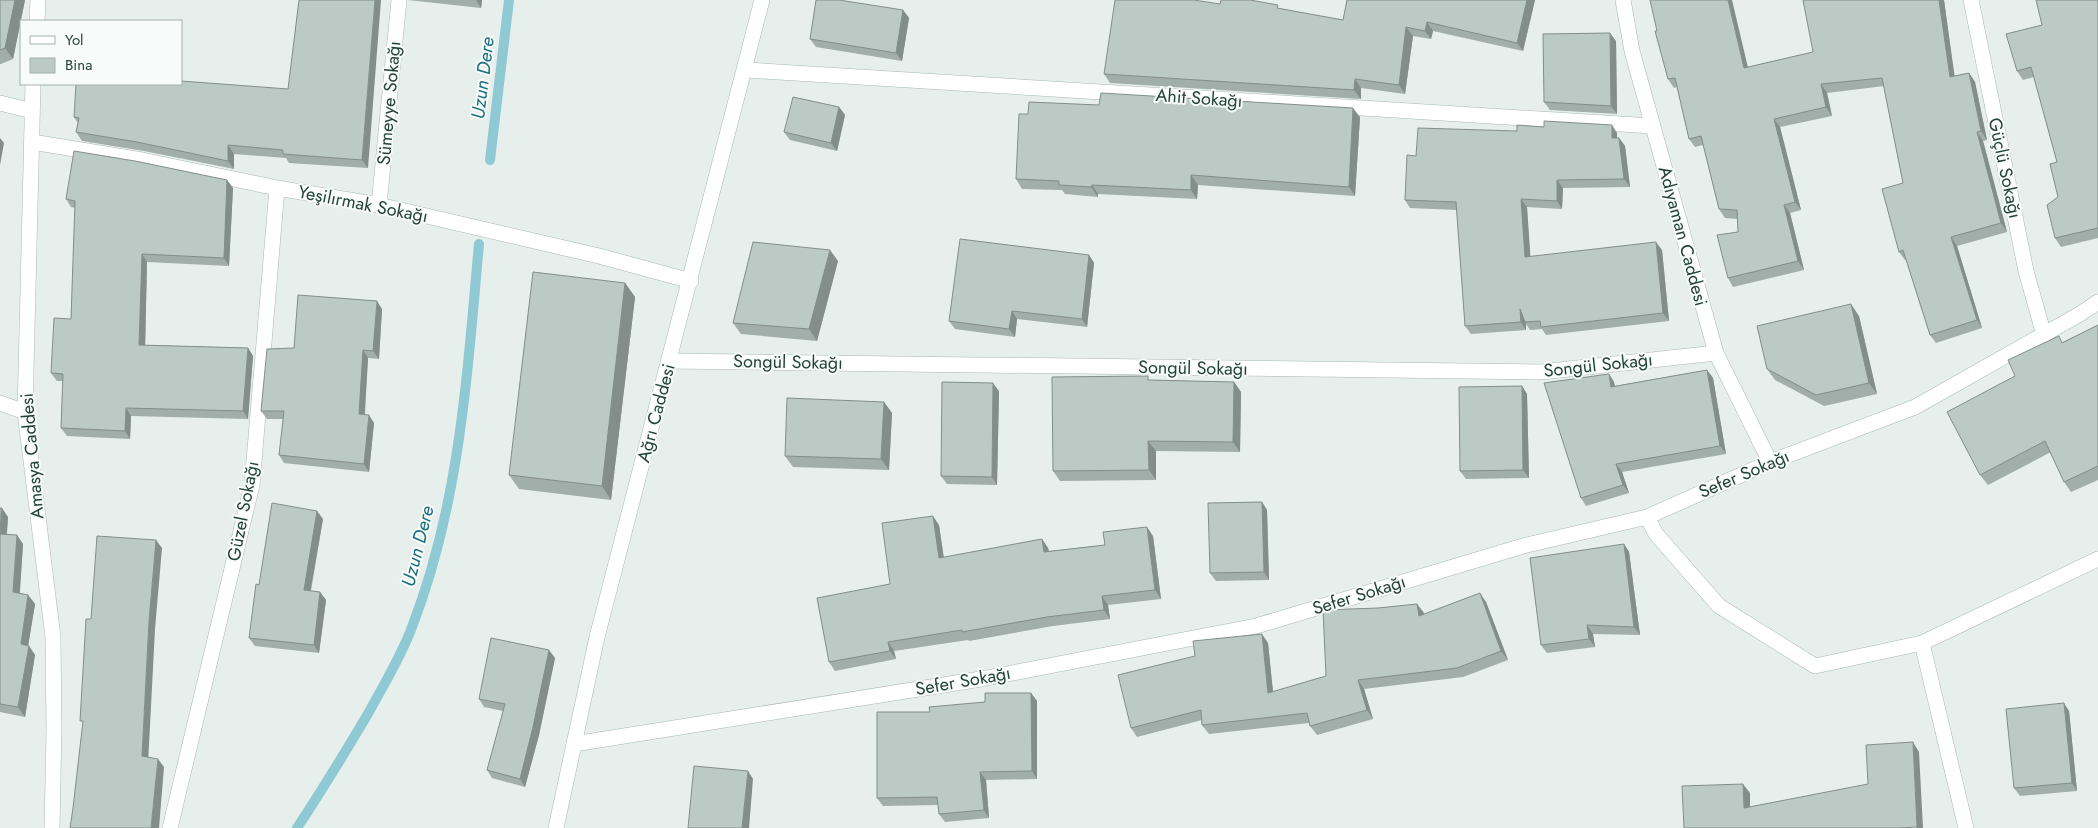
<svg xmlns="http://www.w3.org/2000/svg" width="2098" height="828" viewBox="0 0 2098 828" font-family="Jost,sans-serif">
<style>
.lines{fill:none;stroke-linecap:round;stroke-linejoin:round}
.stream{stroke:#8ec9d4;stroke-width:10}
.minor-casing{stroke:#a8b8b2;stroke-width:16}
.secondary-casing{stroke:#a4bbb3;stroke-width:16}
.minor{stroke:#fff;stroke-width:15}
.secondary{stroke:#fff;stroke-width:15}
.wall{fill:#a1aea9}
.shaded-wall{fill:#838d89}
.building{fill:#bbcac4;stroke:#838d89}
.labels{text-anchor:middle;stroke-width:4;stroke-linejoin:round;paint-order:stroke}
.street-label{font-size:18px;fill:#24423a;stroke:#f7fbf9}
.water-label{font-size:19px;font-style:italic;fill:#1c6f80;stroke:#f7fbf9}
</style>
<rect width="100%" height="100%" fill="#e6efeb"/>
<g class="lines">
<path class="stream" d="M490 160 509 0
M297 828C322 790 346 751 369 712 384 684 401 657 412 627 460 503 467 375 479 244"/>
<g class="minor-casing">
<path id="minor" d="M1623 0 1632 51 1716 353 1770 462
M1971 0 2026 271 2044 335
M37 21 38 0
M746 70 1653 126
M33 84 25 412 53 637 54 730 52 828
M0 103 32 111
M32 142 142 160 277 188 379 205 599 256 691 281
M379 205 399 0
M670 361 1541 372 1716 353
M0 403 25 412
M1647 517 1656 534 1719 606 1815 666 1922 643 2098 559
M1922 643 1966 828
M574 744 981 679 1256 626 1523 546 1647 517 1770 462 1915 407 2080 314 2098 302
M170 828 252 485 277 188"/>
</g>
<g class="secondary-casing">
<path id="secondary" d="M556 828 597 637 762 0"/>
</g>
<use href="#minor" class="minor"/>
<use href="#secondary" class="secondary"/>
</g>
<path class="wall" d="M0 0H25L13 59 1 64H0Z
M299 0 368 168 289 163 286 158 234 154V169L144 151 82 141 76 132 78 123 74 117 288 89Z
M408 0H482L481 8Z
M1347 0H1535L1523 51 1433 31 1431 39 1413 36 1405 94 1361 88V99L1110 83 1104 74 1220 4 1280 9 1343 20Z
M1944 0 1954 76 1969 73 1975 82 1987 140 1983 141 2007 232 1957 246 1982 328 1936 343 1930 335 1906 260H1905L1899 252 1903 183 1884 86 1827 93 1832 116 1780 127 1801 210 1790 213 1804 270 1733 287 1728 278 1738 232V219L1725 218 1719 209 1703 145 1695 147 1689 139 1677 87 1674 88 1668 79 1657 31 1748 67 1813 52Z
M2098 0V238L2061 247 2055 238 2058 197 2057 162 2034 77 2023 80 2017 71 2042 25Z
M903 10 909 18 902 61 816 47 810 39Z
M1616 41 1617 114 1550 110 1544 102Z
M1099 105 1360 117 1355 196 1198 185 1197 199 1098 194V197L1065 194 1062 190 1022 189 1016 179 1028 114Z
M839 107 845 115 837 151 790 140 784 132Z
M1517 131 1617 133V138H1619L1625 146 1630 187 1563 188 1562 209 1527 207 1530 257 1662 250 1669 321 1546 335 1542 329 1530 330 1526 324V330L1471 334 1465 326 1457 210 1410 208 1405 200 1416 156Z
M227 180 233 188 229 266 147 262 145 345 248 348 253 356 248 419 131 416 130 439 67 436 61 428 63 381H57L51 373 71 319 75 208 71 207 66 199Z
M1089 255 1094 263 1087 327 1017 319 1015 337 955 329 949 321Z
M838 261 817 341 741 334 733 323Z
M625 283 635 297 611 500 519 489 509 475Z
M382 309 379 359 368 358 365 415 374 423 369 472 284 463 279 455 283 419H267L261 411 294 348Z
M1859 316 1877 394 1824 406 1775 380 1767 369Z
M2098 325V480L2071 492 2064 482 2051 452 1988 485 1980 475 2015 376 2063 342Z
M1707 370 1713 378 1726 454 1622 472 1629 493 1586 506 1581 498 1609 374 1614 382 1615 386Z
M1151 380 1234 382 1241 392 1240 452 1156 451V480L1060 481 1053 471Z
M1522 386 1527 394 1529 478 1466 479 1460 471Z
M999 391 997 485 947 484 941 476Z
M884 402 892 413 889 470 793 467 785 456Z
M1262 502 1267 510 1269 580 1216 581 1210 573Z
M0 508 8 517 7 534 23 544 20 593 28 595 35 604 28 645 29 646 35 655 25 717 0 712Z
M323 519 311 591 320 592 326 600 319 653 255 646 249 638 259 585Z
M939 525 944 558 1042 539 1048 548 1049 551 1105 545 1153 536 1161 599 1108 605 1110 619 1053 626 969 641 968 640 894 651 896 659 835 671 829 662 890 584Z
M1624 544 1629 552 1640 635 1593 634 1595 647 1547 653 1541 645Z
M1486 602 1508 660 1463 677 1364 689 1373 719 1317 735 1310 726 1309 723 1209 734 1202 725V720L1137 737 1131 728 1268 643 1273 692 1326 676 1378 608 1417 604 1424 614Z
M555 658 539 735 525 787 492 778 487 770 503 711 484 707 479 699Z
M1031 693 1037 701V779L986 780 989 818 945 822 939 814 938 805 883 806 877 798 930 712Z
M2069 711 2077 791 2020 796 2014 788Z"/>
<path class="shaded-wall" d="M15 0H25L13 59 5 48Z
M375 0H381L368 168 362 160Z
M476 0H482L481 8Z
M1527 0H1535L1523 51 1517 43Z
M1728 0H1732L1750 76 1744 68Z
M1939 0H1944L1956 86 1950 77Z
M903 10 909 18 902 61 896 53Z
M1427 22 1433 31 1431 39 1425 31Z
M1406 27 1413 36 1405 94 1399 85Z
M1610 33 1616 41 1617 114 1611 106Z
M1969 73 1975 82 1987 140 1981 131Z
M1355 79 1361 88V99L1354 90Z
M1821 84 1827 93 1832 116 1826 107Z
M839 107 845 115 837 151 831 143Z
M1353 108 1360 117 1355 196 1349 187Z
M1774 119 1780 127 1801 210 1795 202Z
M1612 125 1617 133V146L1612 138Z
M1977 132 1983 141 2007 232 2001 223Z
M0 138 4 143 0 165Z
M1619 138 1625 146 1630 187 1624 179Z
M228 145 234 154V169L228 161Z
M1191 175 1198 185 1197 199 1191 190Z
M227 180 233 188 229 266 224 258Z
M1557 180 1563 188 1562 209 1557 201Z
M1092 185 1098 194V197L1091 187Z
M1521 199 1527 207 1531 265 1525 257Z
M1784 205 1790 213 1804 270 1798 261Z
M1951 237 1957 246 1982 328 1977 320Z
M1656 242 1662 250 1669 321 1663 313Z
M830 250 838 261 817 341 809 329Z
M142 254 147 262 145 353 139 345Z
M1089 255 1094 263 1087 327 1082 319Z
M625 283 635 297 611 500 602 486Z
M377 301 382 309 379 359 373 351Z
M1851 304 1859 316 1877 394 1869 383Z
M1520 309 1525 322 1526 324V330L1521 322Z
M1012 311 1017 319 1015 337 1009 329Z
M248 348 253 356 248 419 243 411Z
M363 350 368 358 364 422 359 414Z
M1707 370 1713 378 1726 454 1720 446Z
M1609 374 1614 382 1616 395 1611 387Z
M1234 382 1241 392 1240 452 1233 442Z
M993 383 999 391 997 485 992 477Z
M1522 386 1527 394 1529 478 1523 470Z
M884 402 892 413 889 470 881 459Z
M126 408 131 416 130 439 125 431Z
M369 415 374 423 369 472 364 464Z
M1148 441 1156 451V480L1149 470Z
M1616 464 1622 472 1629 493 1623 485Z
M1262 502 1267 510 1269 580 1264 572Z
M2 508 8 517 6 543 0 534Z
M317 511 323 519 309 598 304 590Z
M933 516 939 525 945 567 939 558Z
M1147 527 1153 536 1161 599 1155 590Z
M17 535 23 544 19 601 13 592Z
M1042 539 1048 548 1051 560 1044 552Z
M156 540 162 548 155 629 148 764 142 756 149 621Z
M1624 544 1629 552 1640 635 1634 627Z
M320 592 326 600 319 653 314 645Z
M1480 593 1486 602 1508 660 1501 651Z
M28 595 35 604 27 653 21 644Z
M1102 596 1108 605 1110 619 1104 610Z
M1417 604 1424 613 1425 625 1419 616Z
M1587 625 1593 634 1595 647 1589 639Z
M1262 634 1268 643 1274 702 1268 693Z
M888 642 894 651 896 659 890 651Z
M29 646 35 655 25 717 18 707Z
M549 650 555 658 539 735 525 787 520 779Z
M1358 680 1364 689 1373 719 1367 710Z
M1031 693 1037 701V779L1032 771Z
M2064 703 2069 711 2077 791 2072 783Z
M1913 742 1919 752 1923 828H1917V827Z
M158 759 164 767 159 828H151Z
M748 771 753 779 749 828H742Z
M980 772 986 780 989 818 984 810Z
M1743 784 1750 793V817L1744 808Z"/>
<path class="building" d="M0 0H15L5 48 0 50Z
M299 0H375L362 160 283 154V150L228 145V161L137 142 76 132 79 118 74 117 76 84H181V81L288 89Z
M816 0H839L903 10 896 53 810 39Z
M1115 0H1194L1220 4 1221 0H1250L1278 5 1277 8 1343 20 1347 0H1527L1517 43 1427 22 1425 31 1406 27 1399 85 1355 79 1354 90 1104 74Z
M1650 0H1728L1744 68 1813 52 1803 0H1939L1950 77 1969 73 1981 131 1977 132 2001 223 1951 237 1977 320 1930 335 1903 250 1899 252 1882 189 1903 183 1882 78 1821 84 1826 107 1774 119 1795 202 1784 205 1798 261 1728 278 1717 235 1738 232 1737 210 1719 209 1701 136 1689 139 1675 78 1668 79 1655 31H1657Z
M2036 0H2098V228L2055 238 2047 205 2058 197 2050 164 2057 162 2031 67 2017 71 2006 34 2042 25Z
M1610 33 1611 106 1544 102 1543 34Z
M1101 93 1353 108 1349 187 1191 175V190L1092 185 1091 187 1059 185V181L1016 179 1019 114H1028L1029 102 1099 105Z
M793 97 839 107 831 143 784 132Z
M1544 121 1612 125V138H1619L1624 179 1557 180V201L1521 199 1525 257 1656 242 1663 313 1541 327 1540 321 1525 322 1520 309 1521 322 1465 326 1456 202 1405 200 1407 155 1416 156 1418 128 1517 131V125L1544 127Z
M74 151 135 161 227 180 224 258 142 254 139 345 248 348 243 411 126 408 125 431 61 428 63 374 51 373 54 318 71 319 75 201 66 199Z
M960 239 1089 255 1082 319 1012 311 1009 329 949 321Z
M753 242 830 250 809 329 733 323Z
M533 272 625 283 602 486 509 475Z
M298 295 377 301 373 351 363 350 359 414 369 415 364 464 279 455 284 411H261L267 349 294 348Z
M1851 304 1869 383 1816 395 1767 369 1757 326Z
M2098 325V466L2064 482 2045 441 1980 475 1947 412 2015 376 2008 360 2059 336 2062 343Z
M1707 370 1720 446 1616 464 1623 485 1581 498 1544 383 1609 374 1611 387Z
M1148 376V380L1234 382 1233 442 1148 441 1149 470 1053 471 1052 377Z
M942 382 993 383 992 477 941 476Z
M1522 386 1523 470 1460 471 1459 387Z
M787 398 884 402 881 459 785 456Z
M1262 502 1264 572 1210 573 1208 503Z
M272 503 317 511 304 590 320 592 314 645 249 638 256 584 259 585Z
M0 508H2L0 531Z
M933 516 939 558 1042 539 1044 552 1105 545 1103 532 1147 527 1155 590 1102 596 1104 610 1047 617 962 632V630L888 642 890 651 829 662 817 598 890 584 882 523Z
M0 534 17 535 13 592 28 595 21 644 29 646 18 707 0 704Z
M97 536 156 540 149 621 142 756 158 759 151 828H70L73 808 83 721H80L86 619H91Z
M1624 544 1634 627 1587 625 1589 639 1541 645 1530 558Z
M1480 593 1501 651 1457 668 1358 680 1367 710 1310 726 1307 713 1202 725 1201 710 1131 728 1118 675 1195 656 1193 641 1262 634 1268 693 1326 676 1323 610 1378 608 1417 604 1419 616Z
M491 638 549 650 533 727 520 779 487 770 505 704 479 699Z
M985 693H1031L1032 771 980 772 984 810 939 814 937 797 877 798V712H930L929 707 985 702Z
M2064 703 2072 783 2014 788 2006 709Z
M1913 742 1917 827 1898 828H1684L1682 786 1743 784 1744 808 1868 784 1866 745Z
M694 766 748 771 742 828H688Z"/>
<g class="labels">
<g class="street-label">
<text transform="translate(1199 98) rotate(4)" y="6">Ahit Sokağı</text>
<text transform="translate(389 103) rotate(-85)" y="6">Sümeyye Sokağı</text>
<text transform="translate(2005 168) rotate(78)" y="6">Güçlü Sokağı</text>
<text transform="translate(363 204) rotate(11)" y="6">Yeşilırmak Sokağı</text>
<text transform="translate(1683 236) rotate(75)" y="6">Adıyaman Caddesi</text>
<text transform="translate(788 362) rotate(1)" y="6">Songül Sokağı</text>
<text transform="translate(1598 365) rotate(-6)" y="6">Songül Sokağı</text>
<text transform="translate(1193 368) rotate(1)" y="6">Songül Sokağı</text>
<text transform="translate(656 413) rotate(-75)" y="6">Ağrı Caddesi</text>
<text transform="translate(32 456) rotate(-95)" y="6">Amasya Caddesi</text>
<text transform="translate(1744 474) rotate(-23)" y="6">Sefer Sokağı</text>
<text transform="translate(243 511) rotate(-79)" y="6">Güzel Sokağı</text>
<text transform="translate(1359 595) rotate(-17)" y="6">Sefer Sokağı</text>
<text transform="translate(963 681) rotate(-10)" y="6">Sefer Sokağı</text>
</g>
<g class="water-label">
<text transform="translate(482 78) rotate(-83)" y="7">Uzun Dere</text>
<text transform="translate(417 546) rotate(-76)" y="7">Uzun Dere</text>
</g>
</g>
<rect x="20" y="20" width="162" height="65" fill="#f7fbf9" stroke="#a3b1ad"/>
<rect x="30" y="36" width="25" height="8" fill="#ffffff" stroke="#a3b1ad"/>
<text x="65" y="45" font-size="15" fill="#24423a">Yol</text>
<rect x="30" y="58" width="25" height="15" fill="#bbcac4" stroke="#a3b1ad"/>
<text x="65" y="70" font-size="15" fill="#24423a">Bina</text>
</svg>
